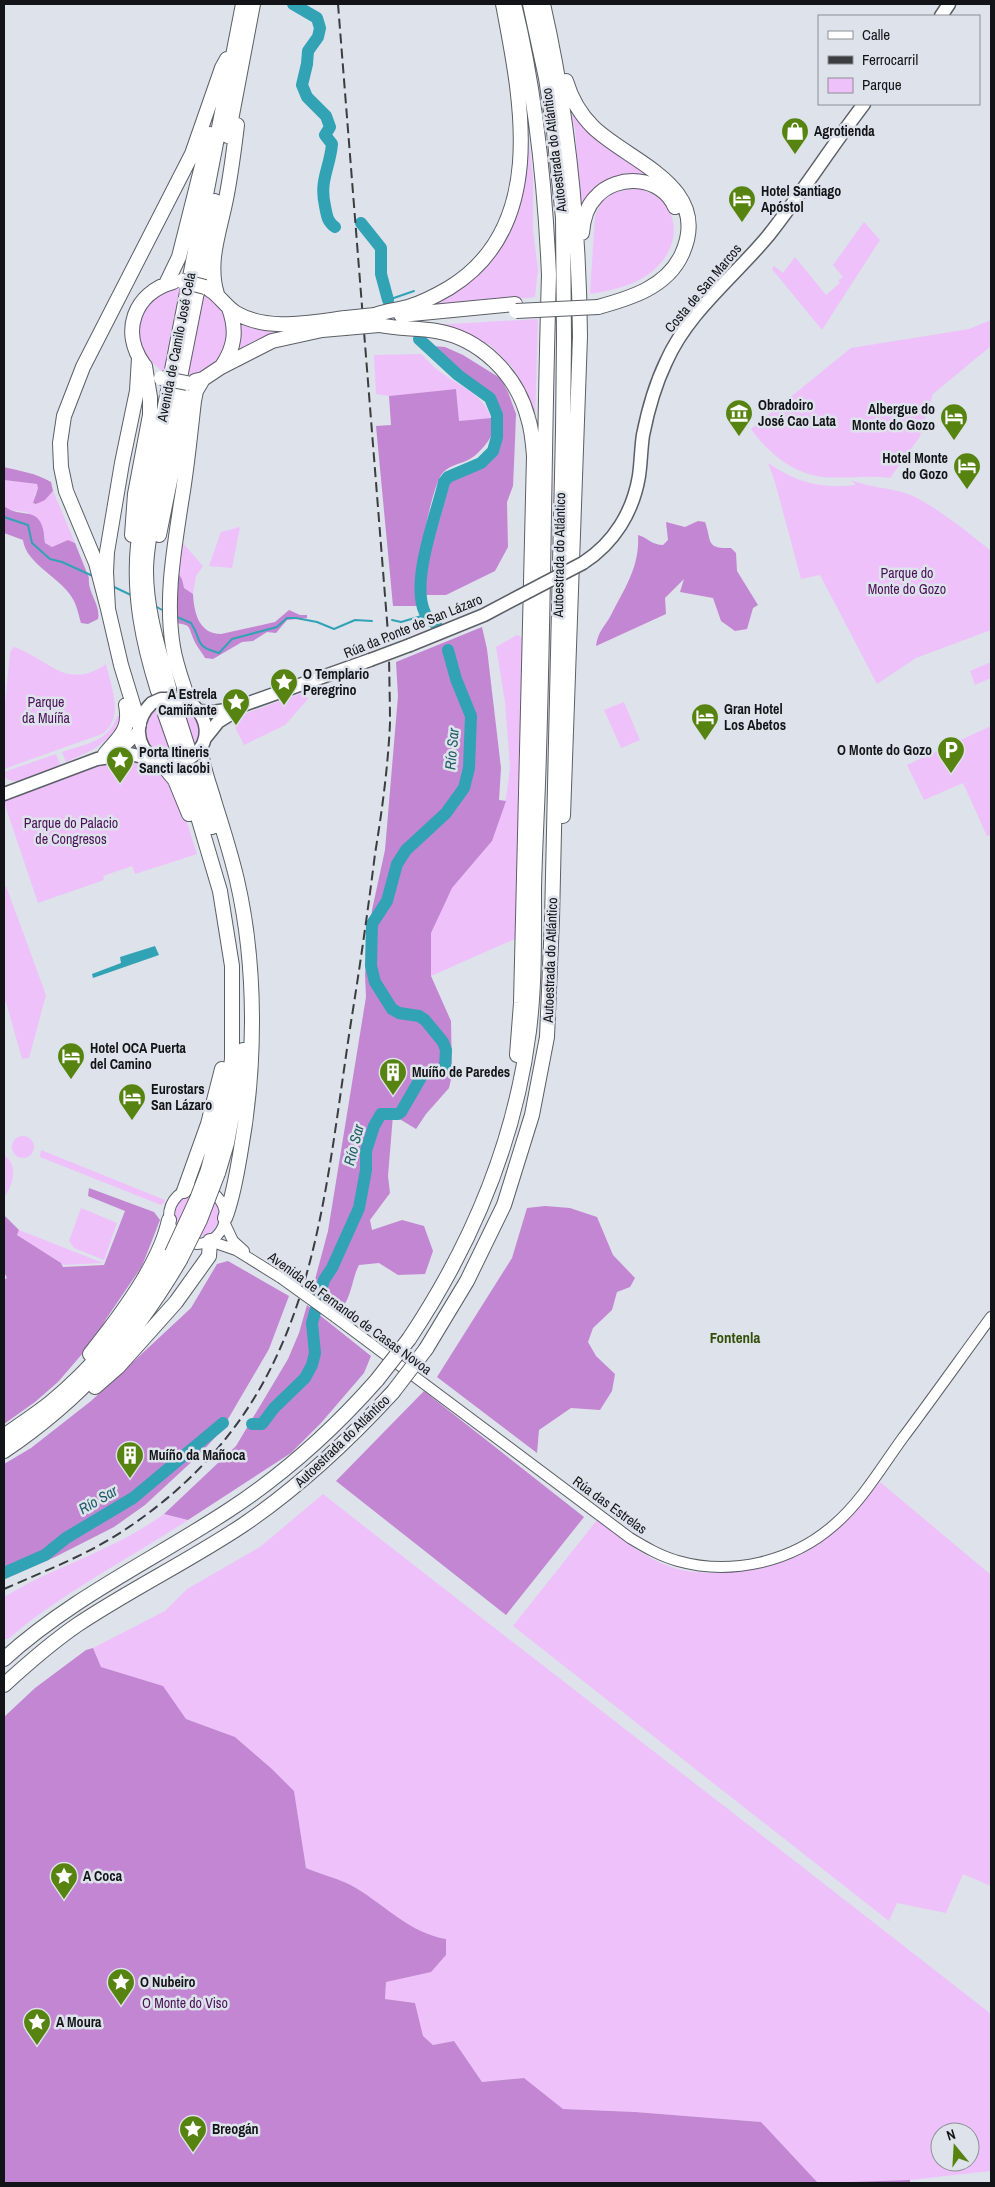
<svg xmlns="http://www.w3.org/2000/svg" width="995" height="2187" viewBox="0 0 995 2187" font-family="'Archivo Narrow',sans-serif">
<style>
.green{fill:#efc1fb;fill-rule:evenodd}
.forest{fill:#c386d2}
.water{fill:#32a2b5}
.lines{fill:none;stroke-linecap:round;stroke-linejoin:round}
.stream{stroke:#32a2b5;stroke-width:2}
.river{stroke:#32a2b5;stroke-width:12}
.minor-casing{stroke:#5b5f66;stroke-width:12}
.major-casing{stroke:#5b5f66;stroke-width:15}
.highway-casing{stroke:#5b5f66;stroke-width:16}
.minor{stroke:#fff;stroke-width:10}
.major{stroke:#fff;stroke-width:12}
.highway{stroke:#fff;stroke-width:14}
.rail{stroke:#3b3d41;stroke-width:2;stroke-dasharray:10 5;stroke-linecap:butt}
.minor-bridge-casing{stroke:#5b5f66;stroke-width:12;stroke-linecap:butt}
.major-bridge-casing{stroke:#5b5f66;stroke-width:15;stroke-linecap:butt}
.highway-bridge-casing{stroke:#5b5f66;stroke-width:16;stroke-linecap:butt}
.minor-bridge{stroke:#fff;stroke-width:10}
.major-bridge{stroke:#fff;stroke-width:12}
.highway-bridge{stroke:#fff;stroke-width:14}
.labels{text-anchor:middle;stroke-width:5;stroke-linejoin:round;paint-order:stroke}
.poi-label{font-size:14px;font-weight:bold;fill:#131417;stroke:#dde2eb;text-anchor:start}
.street-label{font-size:14px;fill:#131417;stroke:#dde2eb}
.park-label{font-size:14px;fill:#4a1157;stroke:#dde2eb}
.water-label{font-size:15px;font-style:italic;fill:#215d67;stroke:#dde2eb}
.neighbourhood-label{font-size:15px;font-weight:bold;fill:#334f06;stroke:#dde2eb}
</style>
<rect width="100%" height="100%" fill="#dde2eb"/>
<path class="green" d="M569 101 651 175 648 178 637 175 581 211 575 130Z
M525 113 533 177V231L538 270 535 297 429 308 433 302 493 254 514 220 520 199Z
M636 188C678 197 685 239 657 267 639 285 613 290 590 294L595 216 601 203 613 193Z
M864 222 880 240 822 330 772 269 774 266 783 273 795 257 826 295 840 283 838 281 843 277 833 265Z
M174 288H181L164 372C140 357 130 325 150 301 156 295 167 292 174 288Z
M203 292 224 310 229 339 218 363 199 374 186 375Z
M538 319 535 418 529 397 513 368 490 345 433 325Z
M240 320 281 330 254 341 236 353 240 336Z
M991 320V346L933 394 919 438 890 478C868 475 846 479 824 477 793 474 768 453 751 429L851 348 969 329Z
M421 354C427 359 432 366 439 371 457 385 484 394 491 418L459 421 456 389 389 396 376 394 374 355Z
M768 463C798 483 820 489 856 485L851 480C869 488 889 487 908 494 932 503 970 534 991 551V630L916 658 877 684 820 575 801 579 775 482Z
M4 480 37 484 38 488 34 496 45 500 53 491 75 543 68 540 52 547 45 543V536L27 512 8 510 4 506Z
M240 527 232 568 209 566 221 532Z
M181 541 203 566 196 576 193 594 184 588 182 579 176 570Z
M517 635 524 638 517 856V938L431 976 430 933 437 917 452 888 492 841 506 798 510 768 505 702 496 647Z
M14 647C47 658 67 692 106 664 111 686 125 719 102 734L4 769V714L10 652Z
M991 662V678L975 685 970 671Z
M302 693H307L308 699 285 725 244 745 232 721 247 713Z
M624 702 640 740 621 748 604 710Z
M180 703C204 714 204 728 193 749Z
M156 707 174 759C144 759 134 725 156 707Z
M117 716H121C111 744 91 751 66 762L62 752C85 744 109 742 117 716Z
M991 726V834L987 836 963 783 924 800 907 765Z
M56 754 61 766C46 771 18 789 4 777V772Z
M139 759C146 763 154 766 160 771 179 788 189 830 197 854L135 874 132 866 103 876 104 880 38 903 4 802 8 795 110 760Z
M6 886 46 995 29 1058 22 1059 6 1002 4 1003V889Z
M12 1147a11 11 0 1 1 22 0a11 11 0 1 1-22 0Z
M41 1150 165 1200 164 1203 161 1205 40 1157Z
M4 1156C19 1164 13 1186 4 1197Z
M175 1215a22 22 0 1 1 44 0a22 22 0 1 1-44 0Z
M81 1208 117 1223 104 1260 74 1248 69 1241Z
M19 1230 103 1263 64 1265 17 1235Z
M880 1482 991 1575V1886L963 1874 946 1913 897 1903 889 1921 513 1626 597 1520C620 1538 643 1557 671 1567 709 1580 779 1571 812 1548 839 1530 860 1506 880 1482Z
M323 1494C545 1668 769 1840 991 2014V2171L910 2180 818 2183 761 2122 635 2112 562 2109 524 2078 482 2082 454 2041 433 2045 423 2036 415 2003 385 1999 386 1982 431 1971 446 1955V1939C410 1933 386 1906 356 1888 341 1879 322 1875 306 1868L294 1791 272 1769 235 1737 186 1719 162 1686 101 1667 93 1648 165 1611 187 1589 260 1547ZM940 2132H970V2162H940Z
M164 1514 188 1520C127 1560 63 1592 8 1639H4V1597C12 1593 19 1588 27 1584 73 1561 123 1544 164 1514Z"/>
<path class="forest" d="M432 346 445 347 463 355 500 378 508 392 516 414 515 441 513 486 507 502 508 547 495 571 446 595H426L423 578 450 482 479 468 489 461 498 450 502 416 495 397 458 372Z
M456 389 459 421 491 418C493 423 495 427 493 432 490 441 476 457 468 460 458 465 448 465 441 475 431 491 417 566 416 587 416 593 417 599 417 606H393L376 426 391 425 389 396Z
M4 467C20 471 36 473 51 482L53 491 45 500 36 504 33 503 38 488 37 484 4 480Z
M4 506C22 521 43 501 45 543L52 547 68 540 75 543 89 578C87 592 101 605 98 619L88 624 81 623C79 616 77 607 74 601 63 578 26 565 23 540L4 533Z
M698 521 705 522C712 541 705 549 731 548L736 553 737 571 758 605 753 608 747 629 735 631 721 621 713 598 680 592 684 579 665 598 666 614 596 646C598 631 604 628 611 615 625 588 640 566 638 535 648 538 652 545 663 545L668 540 666 522 685 527Z
M176 570 182 579 184 588 193 594C194 613 199 634 221 634L275 622 289 610 300 615H307V618L287 620 276 633 267 632 253 641 242 642 213 659 205 658C202 652 196 646 194 640 188 627 192 625 176 623Z
M482 627 487 649 501 768 499 800 506 801 492 841 452 888 431 933V976L451 1021 452 1075 449 1088 426 1114 416 1129 393 1115 388 1176 390 1193 370 1220 372 1230 402 1220 424 1226 433 1251 425 1274 398 1275 379 1263 359 1265C352 1278 351 1300 341 1308L313 1287 328 1231 366 997 365 974 372 910 385 850 398 696 396 662Z
M89 1188 154 1212 160 1220 142 1266 106 1319 95 1339 58 1382 35 1402 4 1424V1280L7 1278 4 1272V1215L19 1230 17 1235 61 1263 63 1267 104 1265 125 1211 88 1196Z
M545 1206 570 1208 597 1217 613 1255 635 1278 630 1287 617 1292 612 1310 593 1328 588 1342 596 1356 615 1374 612 1391 600 1410 571 1408 539 1430 537 1453 437 1377 512 1258 527 1208Z
M228 1261 289 1296 269 1349 221 1431 199 1455 145 1505 114 1527 55 1557 4 1579V1464L31 1448 91 1401 191 1308 217 1264Z
M307 1305 371 1356 364 1373 321 1423 291 1453 188 1520 164 1514 236 1446 288 1359 299 1333Z
M424 1391 584 1517 506 1615 336 1481Z
M93 1648 101 1667 163 1686 186 1719 235 1737 272 1769 294 1791 306 1868C322 1875 341 1879 356 1888 386 1906 410 1933 446 1939V1955L431 1972 386 1982 385 1999 415 2003 423 2036 433 2045 454 2041 482 2082 524 2078 563 2109 635 2112 761 2122 818 2183 910 2180V2183H4V1717L35 1688 86 1650Z"/>
<path class="water" d="M155 946 159 955 93 978 92 974 121 963 120 957Z"/>
<g class="lines">
<path class="stream" d="M388 300 414 291
M4 517 28 525 32 543 50 559 62 562 95 577
M112 586 133 596
M155 606 164 611
M177 617 191 623C203 641 193 646 219 653L232 639 277 627 287 618H296L317 622 334 629 355 620 372 621
M392 620 401 622 425 615"/>
<path class="river" d="M293 4 317 18 320 28 318 37 308 51 307 64 302 85 307 97 326 116 330 127 325 135 332 144C330 168 319 180 325 206 327 216 327 221 335 227
M361 223 381 248V274L388 300
M419 339 458 375 490 398 497 415V437L493 451 481 463 448 477 444 482C436 516 410 582 425 613 427 618 432 621 436 624
M252 1424H262L274 1408 305 1378 312 1365 315 1353 312 1323 324 1280 332 1268 359 1208 366 1170V1151L374 1126 381 1114H398L401 1112 423 1074 442 1071 445 1067 446 1050 443 1042 425 1020 419 1016 399 1013 392 1009 375 982 371 966 372 924 387 901 397 864 406 850 446 813 464 788 469 768 471 716 456 679 448 650
M4 1573 45 1555 66 1538 133 1498 223 1423"/>
<g class="minor-casing">
<path id="minor" d="M169 1216a28 28 0 1 1 56 0a28 28 0 1 1-56 0Z
M225 1224 233 1241 244 1251
M210 1241 236 1250 281 1278
M335 1317 630 1538C645 1547 660 1556 678 1561 731 1576 792 1562 834 1525 861 1502 881 1468 902 1439 932 1399 961 1358 991 1317"/>
</g>
<g class="major-casing">
<path id="major" d="M941 16 949 4
M583 563C614 543 633 512 639 476 641 462 641 448 643 435 648 410 655 385 666 362 688 312 734 277 768 236 802 193 831 147 864 104
M410 645 484 615 520 596
M152 703C134 720 134 745 155 760
M194 706C208 720 210 738 197 753
M199 711 213 712 232 709 370 660
M206 737 218 722 234 712
M109 752 125 745 137 733
M4 794 97 759 130 754 152 759"/>
</g>
<g class="highway-casing">
<path id="highway" d="M543 4C568 113 579 223 580 336L563 816
M566 81C571 98 580 114 593 127 629 162 713 186 682 254 667 287 631 298 598 307
M228 136 253 4
M582 233C583 220 586 207 596 197 617 173 662 176 675 207
M166 284 179 257 210 134
M210 290C220 296 226 307 236 313 268 332 311 322 346 318
M217 294C207 262 220 230 226 199 231 174 234 150 237 125
M375 315C386 311 397 310 408 307 422 303 437 295 449 288 549 227 521 99 503 4
M401 315 515 304
M379 325C398 329 417 328 436 331 480 338 517 375 528 418 532 430 533 443 534 456L521 1003 517 1055
M144 365C120 332 134 293 173 282
M222 366C235 347 237 330 229 308
M195 381 203 379 221 367 272 341 322 330 345 328
M132 535 135 494 150 415V397L145 366
M159 535 187 397
M108 609 96 563 66 491 61 467 60 443 64 416 83 367 192 154 222 68 227 59
M169 688C159 650 146 611 146 571 146 552 150 533 153 514L215 201
M158 691C143 643 133 596 138 545L243 4
M189 702C183 683 176 666 173 647 165 599 174 550 181 503 187 469 190 435 194 401L196 391 203 379
M176 710 188 748
M165 714 178 751
M139 724 121 665 108 609 106 572 107 552 122 463 137 391 139 358
M201 749C202 768 210 785 215 804 223 829 231 855 237 880 257 967 256 1068 240 1155 236 1177 233 1198 225 1218
M105 754C119 737 131 730 126 705
M161 763 175 780 189 814
M195 770 212 827
M185 773 220 891 232 966V1059L228 1090 208 1170
M218 1173 227 1143 242 1062 243 1050
M184 1191 208 1124 222 1069
M409 1339C471 1246 515 1142 529 1031 535 983 534 936 534 888 535 843 538 797 539 752 544 593 544 434 549 275 545 184 536 93 514 4
M426 1349 467 1281 504 1205 532 1115 547 1037 552 920 563 431 564 340 563 218 554 131 546 78 530 4
M90 1354C118 1319 160 1264 169 1220
M95 1387 118 1367 176 1302 209 1256 210 1241
M4 1436C19 1425 35 1415 50 1403 101 1361 140 1310 172 1253
M4 1451C81 1399 133 1340 180 1260
M4 1659C71 1598 153 1560 229 1510 284 1474 333 1430 377 1380
M4 1685C27 1664 51 1643 77 1625 131 1589 189 1561 243 1525 299 1487 347 1442 393 1392"/>
</g>
<use href="#minor" class="minor"/>
<use href="#major" class="major"/>
<use href="#highway" class="highway"/>
<path class="rail" d="M4 1589C45 1571 89 1554 126 1529 314 1403 320 1224 351 1022 360 966 368 910 375 854 382 811 388 767 390 723 390 698 389 672 389 646L338 4"/>
<g class="minor-bridge-casing">
<path id="minor-bridge" d="M281 1278 335 1317"/>
</g>
<g class="major-bridge-casing">
<path id="major-bridge" d="M520 596 583 563
M370 660 410 645
M152 703 161 699H181
M170 765 184 762 197 753"/>
</g>
<g class="highway-bridge-casing">
<path id="highway-bridge" d="M182 281 205 287
M516 311 598 307
M346 318 375 315
M345 328 379 325
M161 378 187 383
M172 1253 197 1199 208 1170
M180 1260 200 1220 218 1173
M377 1380 409 1339
M393 1392 426 1349"/>
</g>
<use href="#minor-bridge" class="minor-bridge"/>
<use href="#major-bridge" class="major-bridge"/>
<use href="#highway-bridge" class="highway-bridge"/>
</g>
<defs>
<g id="shop-pin" transform="scale(1.4375)"><path d="M0 17L-7.5 6A9.5 9.5 0 1 1 7.5 6Z" fill="#578410" stroke="#dde2eb"/><path d="M-5-2.5h2.3a2.7 3.5 0 0 1 5.4 0H5L5.5 6h-11ZM-1.5-2.5h3a1.5 2.3 0 0 0-3 0Z" fill="#fff"/></g>
<g id="hotel-pin" transform="scale(1.4375)"><path d="M0 17L-7.5 6A9.5 9.5 0 1 1 7.5 6Z" fill="#578410" stroke="#dde2eb"/><path d="M-6-4.5h1.5V1H6V5H4.5V3h-9V5H-6ZM-4 0a1.8 1.8 0 1 1 3.6 0ZM.5 0V-2.5h3Q6-2.5 6 0Z" fill="#fff"/></g>
<g id="museum-pin" transform="scale(1.4375)"><path d="M0 17L-7.5 6A9.5 9.5 0 1 1 7.5 6Z" fill="#578410" stroke="#dde2eb"/><path d="M0-6L6-3V-2H-6V-3ZM-5-1h2V3h-2ZM-1-1h2V3h-2ZM3-1h2V3H3ZM-6 4H6V6H-6Z" fill="#fff"/></g>
<g id="sight-pin" transform="scale(1.4375)"><path d="M0 17L-7.5 6A9.5 9.5 0 1 1 7.5 6Z" fill="#578410" stroke="#dde2eb"/><path d="M0-6L1.8-2.2L6-1.7L2.9 1.2L3.7 5.4L0 3.3L-3.7 5.4L-2.9 1.2L-6-1.7L-1.8-2.2Z" fill="#fff"/></g>
<g id="parking-pin" transform="scale(1.4375)"><path d="M0 17L-7.5 6A9.5 9.5 0 1 1 7.5 6Z" fill="#578410" stroke="#dde2eb"/><path d="M-3.5-5.5H1a3.5 3.5 0 0 1 0 7H-1V5.5H-3.5ZM-1-3.4V-.6H.8a1.4 1.4 0 0 0 0-2.8Z" fill="#fff"/></g>
<g id="building-pin" transform="scale(1.4375)"><path d="M0 17L-7.5 6A9.5 9.5 0 1 1 7.5 6Z" fill="#578410" stroke="#dde2eb"/><path d="M-4-6H4V6H1V3H-1V6H-4ZM-2.5-4.3h1.7v1.8h-1.7ZM.8-4.3h1.7v1.8H.8ZM-2.5-1h1.7V.8h-1.7ZM.8-1h1.7V.8H.8Z" fill="#fff"/></g>
</defs>
<g fill-rule="evenodd">
<use href="#shop-pin" x="795" y="131"/>
<use href="#hotel-pin" x="742" y="199"/>
<use href="#museum-pin" x="739" y="413"/>
<use href="#hotel-pin" x="954" y="417"/>
<use href="#hotel-pin" x="967" y="466"/>
<use href="#sight-pin" x="284" y="682"/>
<use href="#sight-pin" x="236" y="702"/>
<use href="#hotel-pin" x="705" y="717"/>
<use href="#parking-pin" x="951" y="750"/>
<use href="#sight-pin" x="120" y="760"/>
<use href="#hotel-pin" x="71" y="1056"/>
<use href="#building-pin" x="393" y="1072"/>
<use href="#hotel-pin" x="132" y="1097"/>
<use href="#building-pin" x="130" y="1455"/>
<use href="#sight-pin" x="64" y="1876"/>
<use href="#sight-pin" x="121" y="1982"/>
<use href="#sight-pin" x="37" y="2022"/>
<use href="#sight-pin" x="193" y="2129"/>
</g>
<g class="labels">
<g class="poi-label">
<text x="814" y="136">Agrotienda</text>
<text x="761" y="196">Hotel Santiago<tspan x="761" dy="16">Apóstol</tspan></text>
<text x="758" y="410">Obradoiro<tspan x="758" dy="16">José Cao Lata</tspan></text>
<text x="935" y="414" text-anchor="end">Albergue do<tspan x="935" dy="16">Monte do Gozo</tspan></text>
<text x="948" y="463" text-anchor="end">Hotel Monte<tspan x="948" dy="16">do Gozo</tspan></text>
<text x="303" y="679">O Templario<tspan x="303" dy="16">Peregrino</tspan></text>
<text x="217" y="699" text-anchor="end">A Estrela<tspan x="217" dy="16">Camiñante</tspan></text>
<text x="724" y="714">Gran Hotel<tspan x="724" dy="16">Los Abetos</tspan></text>
<text x="932" y="755" text-anchor="end">O Monte do Gozo</text>
<text x="139" y="757">Porta Itineris<tspan x="139" dy="16">Sancti Iacobi</tspan></text>
<text x="90" y="1053">Hotel OCA Puerta<tspan x="90" dy="16">del Camino</tspan></text>
<text x="412" y="1077">Muíño de Paredes</text>
<text x="151" y="1094">Eurostars<tspan x="151" dy="16">San Lázaro</tspan></text>
<text x="149" y="1460">Muíño da Mañoca</text>
<text x="83" y="1881">A Coca</text>
<text x="140" y="1987">O Nubeiro</text>
<text x="56" y="2027">A Moura</text>
<text x="212" y="2134">Breogán</text>
</g>
<g class="street-label">
<text transform="translate(554 150) rotate(-97)" y="5">Autoestrada do Atlántico</text>
<text transform="translate(703 288) rotate(-50)" y="5">Costa de San Marcos</text>
<text transform="translate(176 347) rotate(-79)" y="5">Avenida de Camilo José Cela</text>
<text transform="translate(559 555) rotate(-89)" y="5">Autoestrada do Atlántico</text>
<text transform="translate(413 626) rotate(-22)" y="5">Rúa da Ponte de San Lázaro</text>
<text transform="translate(550 960) rotate(-88)" y="5">Autoestrada do Atlántico</text>
<text transform="translate(350 1313) rotate(36)" y="5">Avenida de Fernando de Casas Novoa</text>
<text transform="translate(342 1441) rotate(-44)" y="5">Autoestrada do Atlántico</text>
<text transform="translate(610 1505) rotate(36)" y="5">Rúa das Estrelas</text>
</g>
<g class="park-label">
<text x="907" y="578">Parque do<tspan x="907" dy="16">Monte do Gozo</tspan></text>
<text x="46" y="707">Parque<tspan x="46" dy="16">da Muíña</tspan></text>
<text x="71" y="828">Parque do Palacio<tspan x="71" dy="16">de Congresos</tspan></text>
<text x="185" y="2008">O Monte do Viso</text>
</g>
<g class="water-label">
<text transform="translate(452 749) rotate(-85)" y="5">Río Sar</text>
<text transform="translate(354 1145) rotate(-76)" y="5">Río Sar</text>
<text transform="translate(98 1500) rotate(-30)" y="5">Río Sar</text>
</g>
<g class="neighbourhood-label">
<text x="735" y="1343">Fontenla</text>
</g>
</g>
<rect width="995" height="2187" fill="none" stroke="#131417" stroke-width="10"/>
<rect x="818" y="15" width="162" height="90" fill="#dde2eb" stroke="#8c9096"/>
<rect x="828" y="31" width="25" height="8" fill="#ffffff" stroke="#8c9096"/>
<text x="862" y="40" font-size="15" fill="#131417">Calle</text>
<rect x="828" y="56" width="25" height="8" fill="#3b3d41" stroke="#8c9096"/>
<text x="862" y="65" font-size="15" fill="#131417">Ferrocarril</text>
<rect x="828" y="78" width="25" height="15" fill="#efc1fb" stroke="#8c9096"/>
<text x="862" y="90" font-size="15" fill="#131417">Parque</text>
<g transform="translate(955 2147) rotate(342)"><circle r="24" fill="#dde2eb" stroke="#8c9096"/>
<path d="M0-4L9 19L0 12L-9 19Z" fill="#578410"/>
<text y="-8" font-size="14" font-weight="bold" text-anchor="middle" fill="#131417">N</text>
</g>
</svg>
